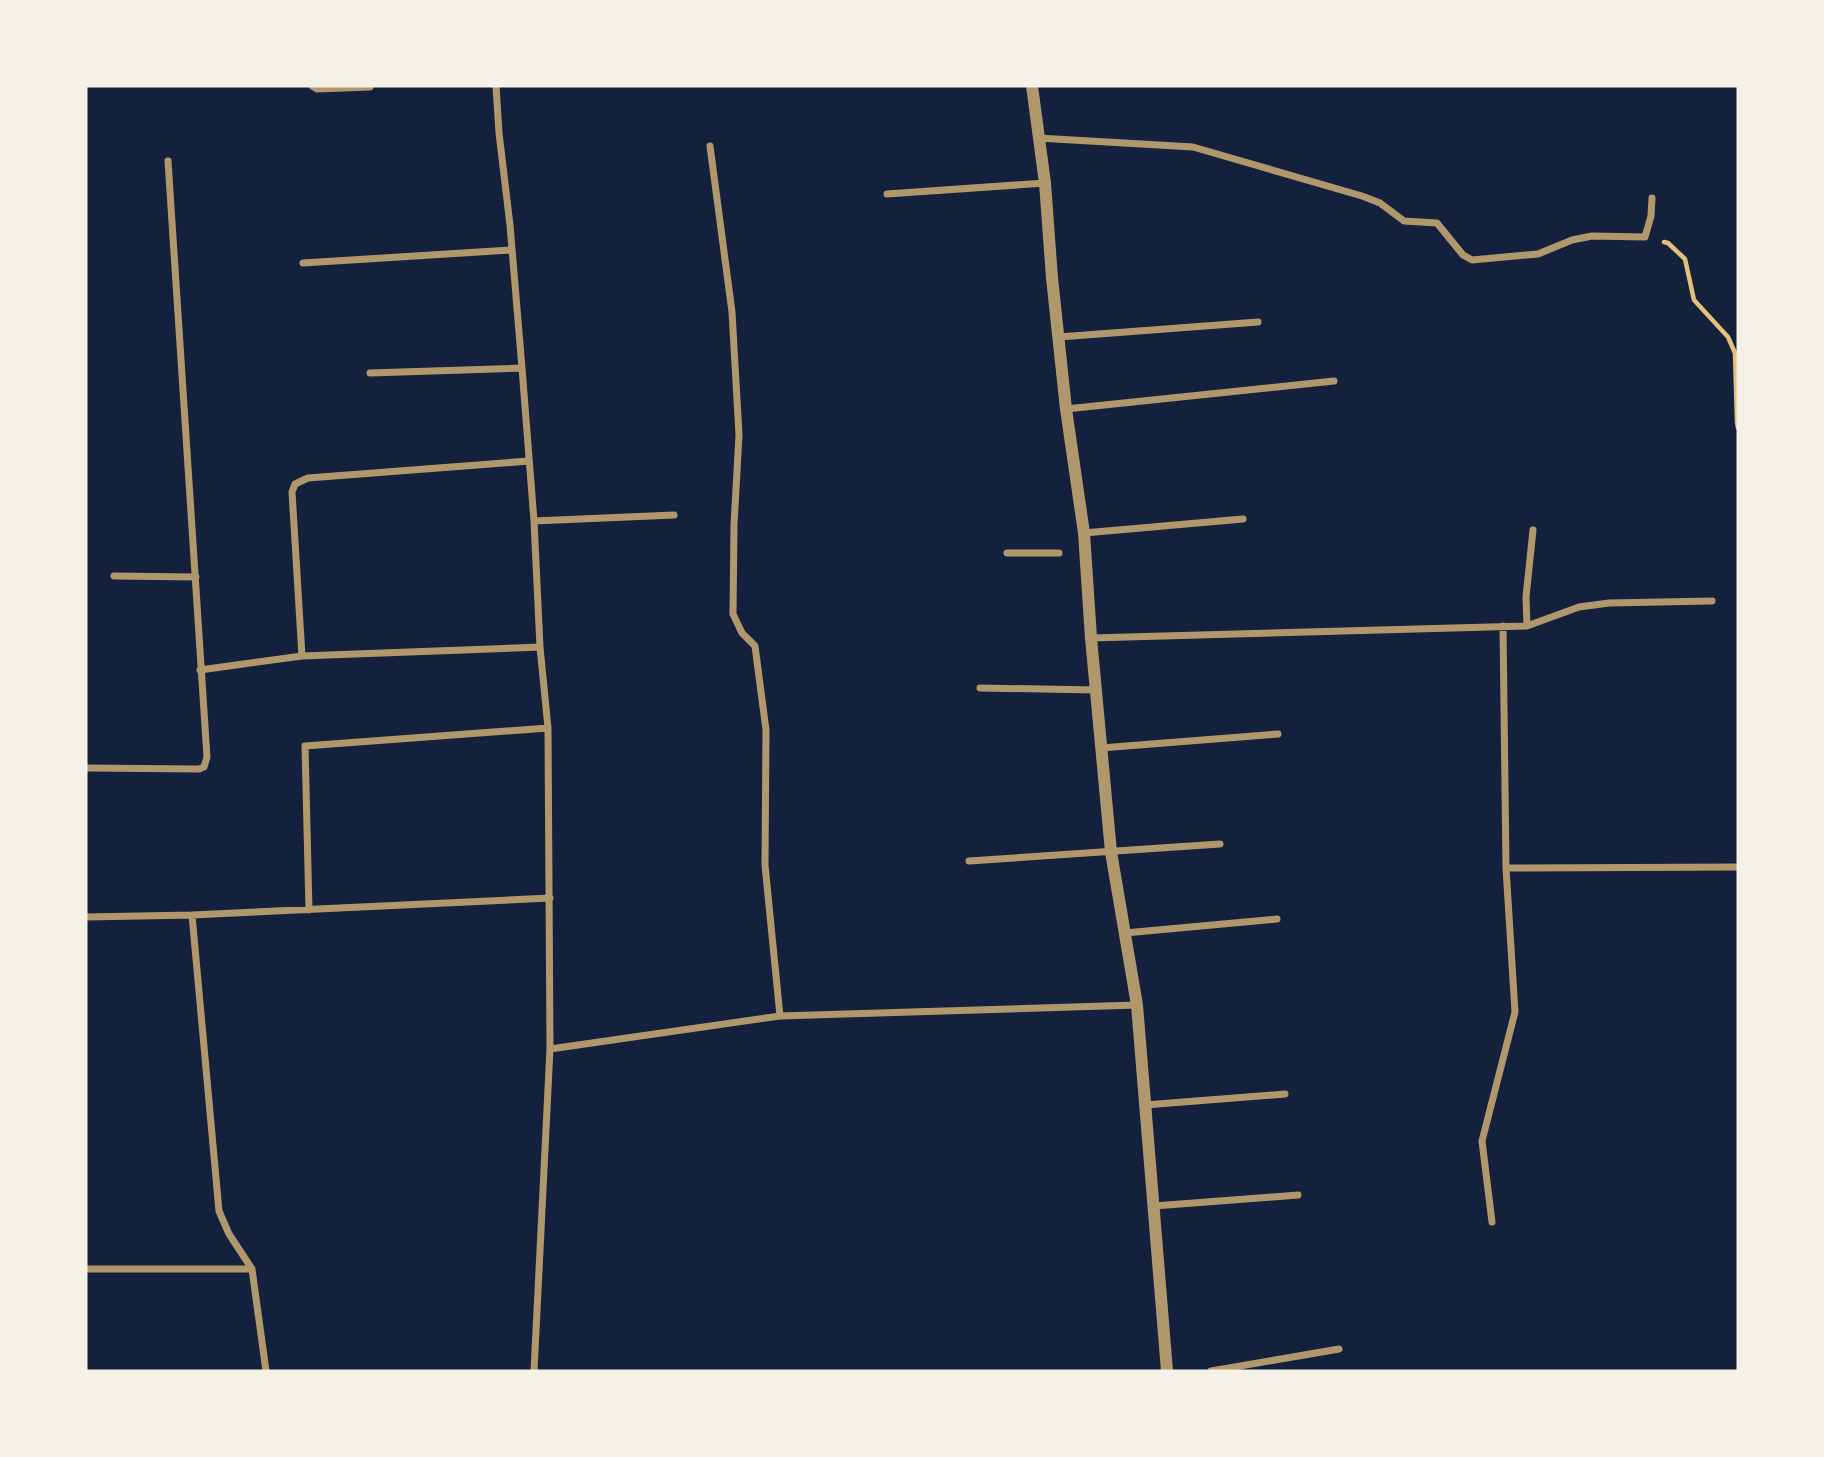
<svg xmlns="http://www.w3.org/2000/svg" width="1824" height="1457" viewBox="0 0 1824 1457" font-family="Literata,serif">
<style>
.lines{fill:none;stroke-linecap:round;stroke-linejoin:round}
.path{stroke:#e5c07b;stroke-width:4.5}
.minor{stroke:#b1986c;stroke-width:7}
.tertiary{stroke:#b1986c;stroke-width:12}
</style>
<rect width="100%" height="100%" fill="#14213d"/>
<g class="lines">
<path class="path" d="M1664 242 1668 243 1685 259 1694 300 1728 337 1735 353 1737 422 1738 428"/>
<path class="minor" d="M312 86 317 89 370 87
M496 86 499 133 510 225 522 368 534 521 540 647 548 728 550 1049 534 1371
M1038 138 1193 147 1362 196 1380 203 1404 221 1437 223 1463 255 1472 260 1538 254 1572 240 1592 236 1645 237 1651 216 1652 198
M710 146 732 312 739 435 734 525 733 614 742 633 755 646 766 730 765 865 780 1016
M887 194 1045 183
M303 263 511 250
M1059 337 1258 322
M370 373 522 368
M1066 409 1334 381
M534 521 674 515
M1084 533 1243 519
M1007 553H1059
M114 576 196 577
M1527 626 1526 597 1533 530
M1091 638 1527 626 1579 607 1609 603 1712 601
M302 656 292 492 295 484 308 478 529 461
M200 670 302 656 540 647
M980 688 1096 690
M1101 748 1278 734
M86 768 199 769 204 767 207 757 168 161
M969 861 1220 844
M1506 868 1738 867
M309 910 305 746 548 728
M192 915 219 1211 229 1234 252 1269 266 1371
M86 917 192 915 550 898
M1125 933 1277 919
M550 1049 780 1016 1137 1005
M1145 1105 1285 1094
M1154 1206 1298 1195
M1492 1222 1482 1141 1515 1012 1506 868 1503 626
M86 1269H252
M1211 1371 1339 1349"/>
<path class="tertiary" d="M1032 86 1045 183 1052 278 1066 409 1084 533 1091 638 1111 852 1137 1005 1167 1371"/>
</g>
<rect width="1824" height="1457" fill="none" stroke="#f6f1e7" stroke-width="175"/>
</svg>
